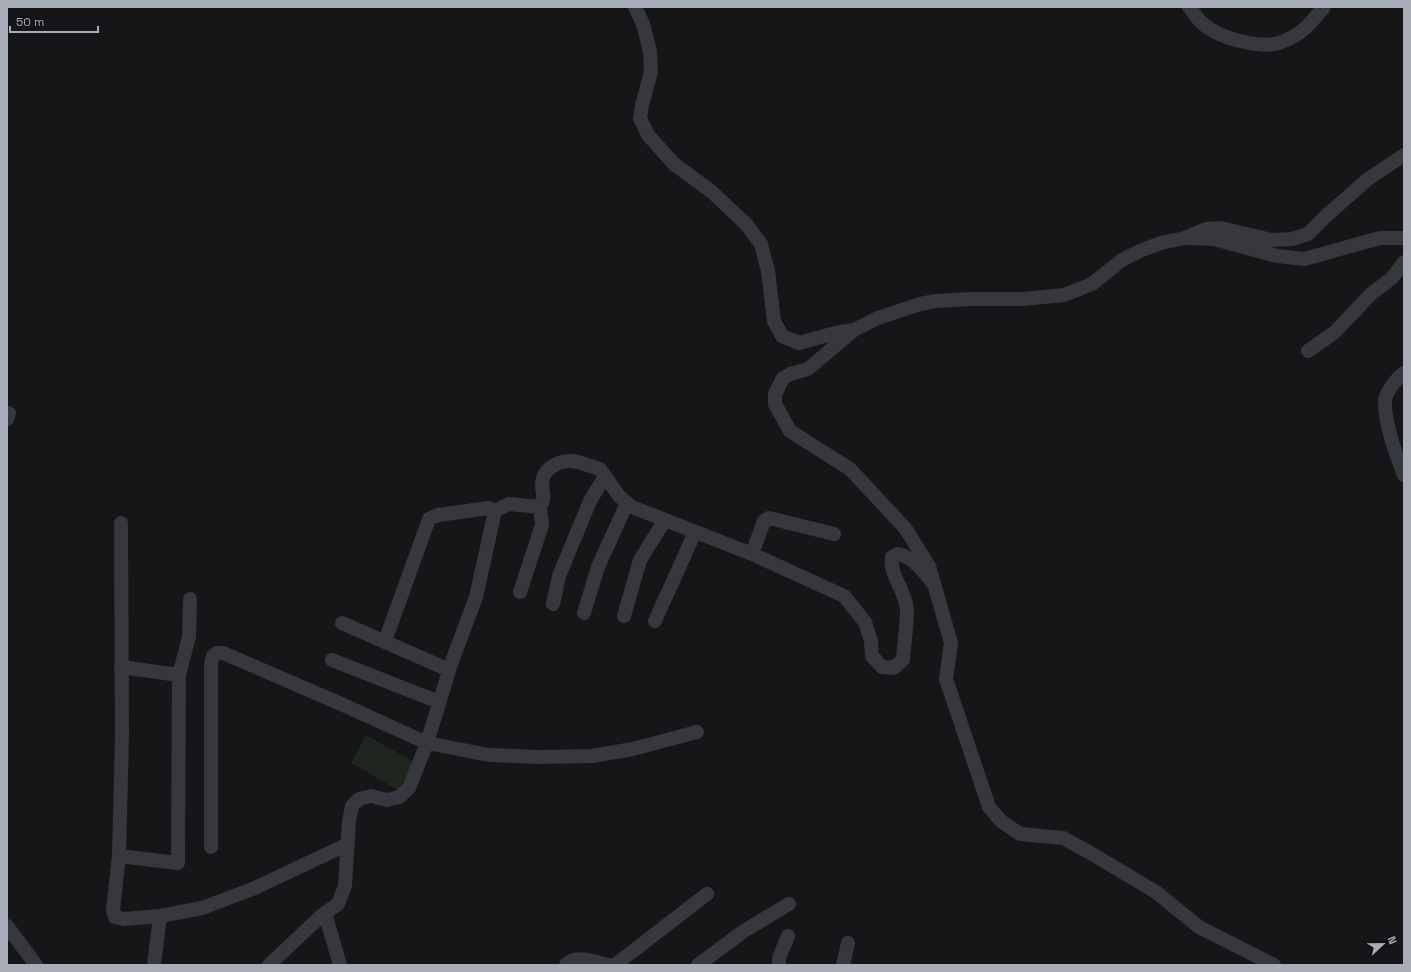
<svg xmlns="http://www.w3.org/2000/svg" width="1411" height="972" viewBox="0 0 1411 972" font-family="'Space Grotesk',sans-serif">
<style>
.green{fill:#1e261f}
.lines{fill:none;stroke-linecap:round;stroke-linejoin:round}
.minor{stroke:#37383d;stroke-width:14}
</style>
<rect width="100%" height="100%" fill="#161618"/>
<path class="green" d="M366 735 414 762 398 790 351 763Z"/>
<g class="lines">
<path class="minor" d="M635 7 643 24 650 51 651 72 642 105 640 118 648 135 674 164 712 192 746 224 761 244 768 271 774 321 782 336 799 343 835 333 854 330 878 318 920 304 936 301 971 299H1023L1064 295 1092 284 1122 260 1142 250 1161 243 1185 238 1206 229 1221 228 1271 240 1292 239 1308 234 1326 216 1368 179 1404 155
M1189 7C1193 12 1196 17 1201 22 1216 37 1258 49 1279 43 1284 41 1291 38 1296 35 1307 29 1316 16 1324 7
M1189 238 1214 239 1277 256 1304 259 1380 238H1404
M854 330 808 369 790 374 783 378 775 394V404L790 431 850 469 905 528 929 566 951 643 946 679 989 807 1001 821 1020 834 1063 838 1087 851 1156 892 1199 927 1274 965
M1308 351 1335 332 1371 294 1392 278 1404 262
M1404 373C1397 378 1386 392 1385 400 1384 422 1396 455 1404 475
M7 419 9 413
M121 523 122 734 119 856 113 910 115 917 124 919 160 916 202 908 255 888 348 844
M752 554 764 521 769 518 834 534
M520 592 542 525 540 507
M553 604 559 576 590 501 605 476
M584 613 598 567 627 503
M624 616 640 560 665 520
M655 621 695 532
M342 623 449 670
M385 641 429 519 438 515 489 508 495 511
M332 660 439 702
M121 667 179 675
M211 847V664L213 656 217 653H223L339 703 427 743 489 755 539 757 592 756 633 749 697 732
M119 856 178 863 179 675 189 637 190 599
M325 913 340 965
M7 926 36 965
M154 965 160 916
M269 965 321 916 338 904 345 886 349 821 352 806 359 799 371 796 387 800 399 797 409 788 427 743 451 664 476 597 495 511 509 504 540 507C546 497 542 494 542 483 543 469 556 462 569 461 577 460 592 467 600 469L619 496 632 507 752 554 844 596 865 622 871 641 872 656 882 667 893 668 903 660C904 644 907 626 907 610 906 591 889 575 892 557L898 554C915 558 925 573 935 586
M566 965C575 953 597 963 610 965
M615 965 707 894
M698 965 744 931 789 904
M779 965V958L788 936
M843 965 848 943"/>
</g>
<rect width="1411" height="972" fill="none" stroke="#a8adb8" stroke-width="16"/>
<g transform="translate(1383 944) rotate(68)" stroke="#111113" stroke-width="3" paint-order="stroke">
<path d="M0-3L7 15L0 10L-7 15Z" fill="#a8adb8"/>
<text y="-6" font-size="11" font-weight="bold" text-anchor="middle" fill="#a8adb8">N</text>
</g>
<path d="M10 26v6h88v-6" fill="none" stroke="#a8adb8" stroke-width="2"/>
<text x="16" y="26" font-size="12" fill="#a8adb8" stroke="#111113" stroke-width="3" paint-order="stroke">50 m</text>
</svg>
